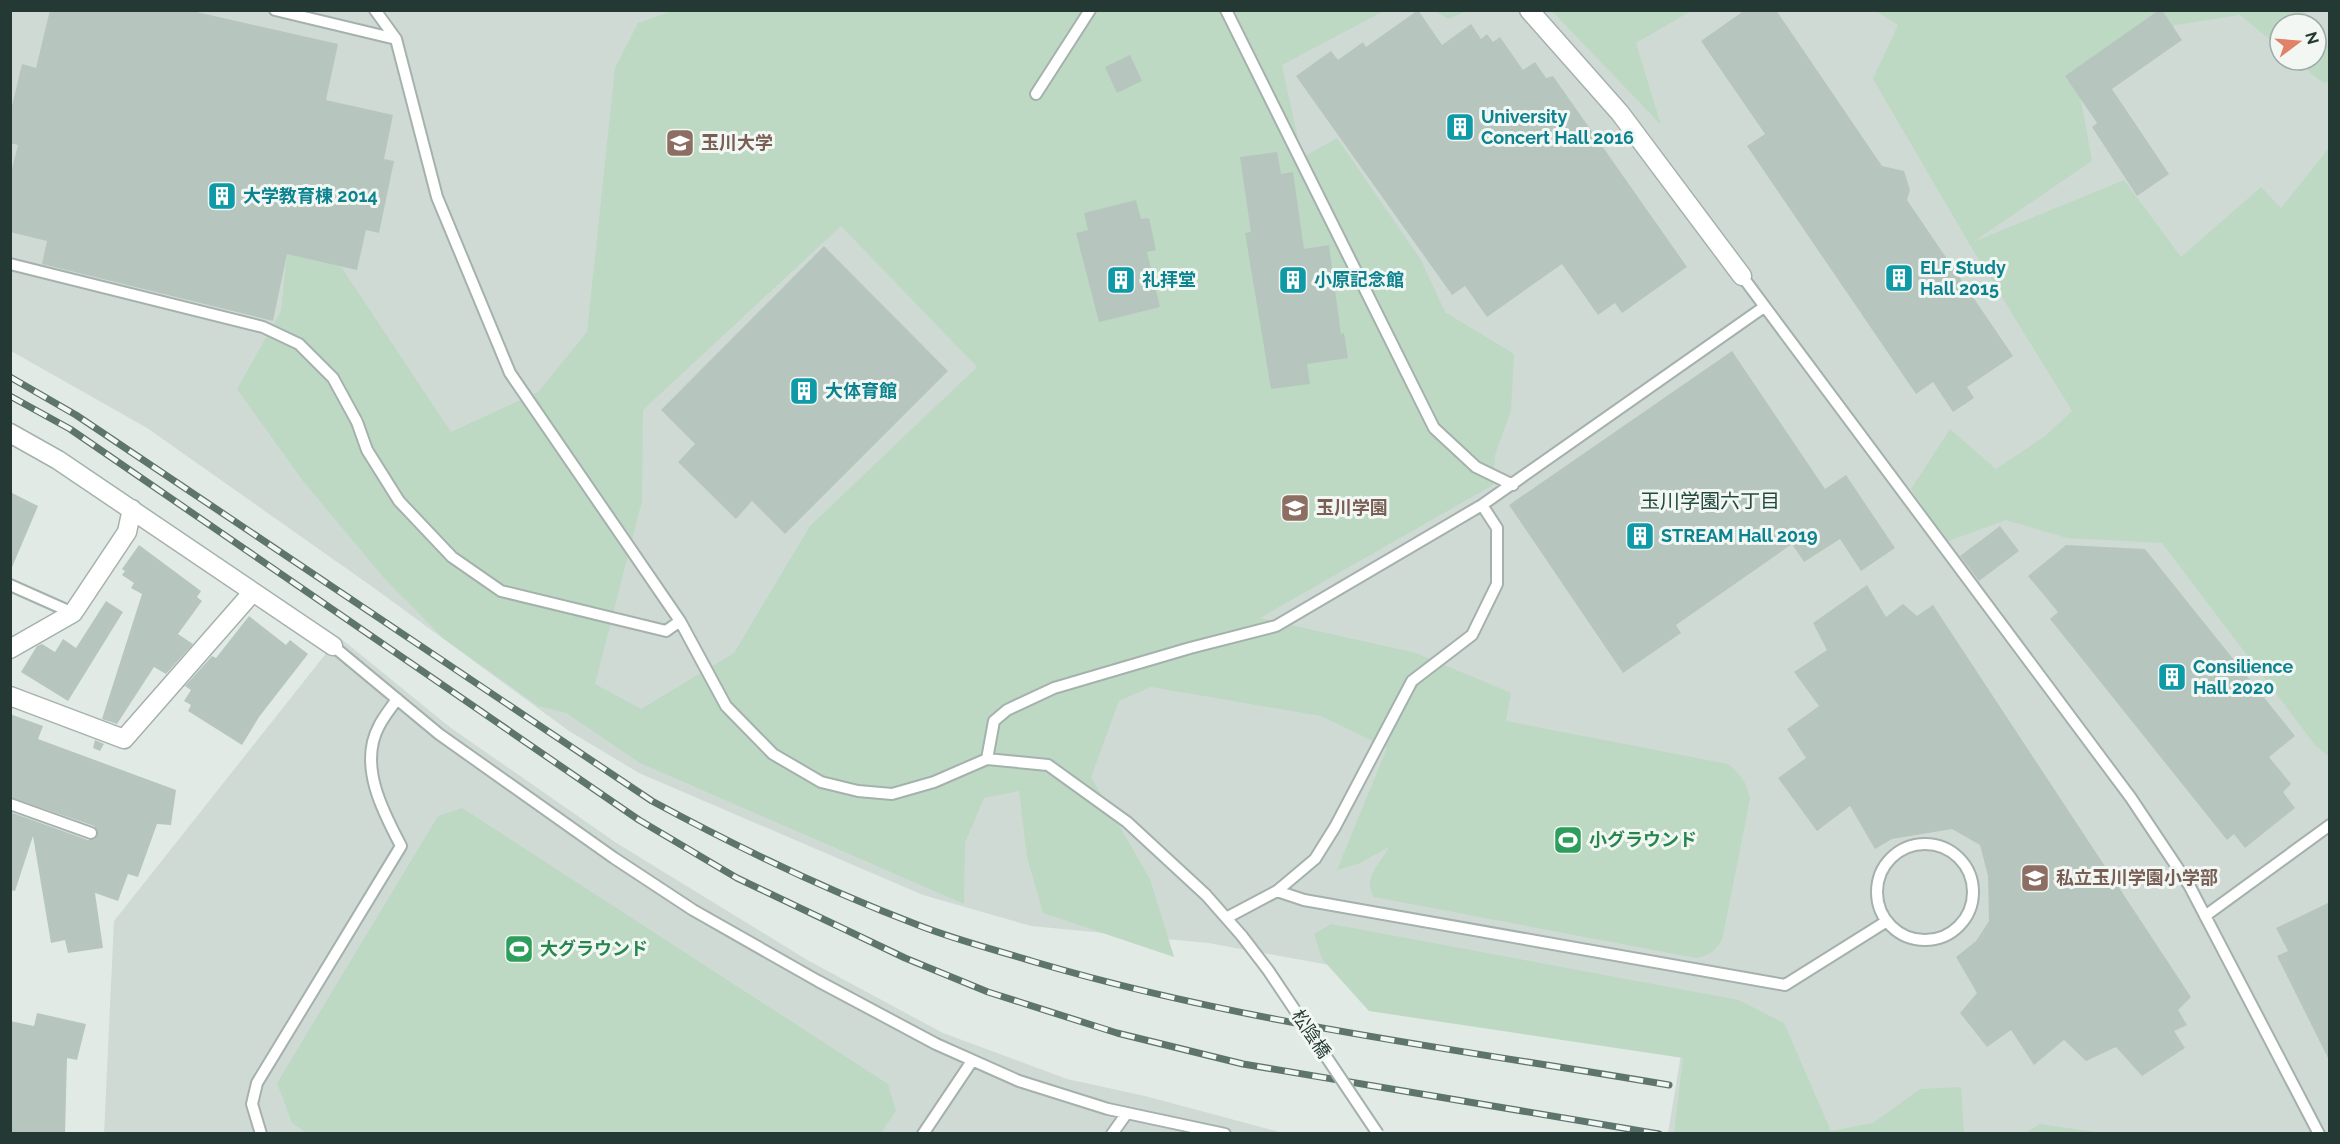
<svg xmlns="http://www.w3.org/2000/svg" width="2340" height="1144" viewBox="0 0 2340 1144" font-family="Raleway,'Noto Sans JP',sans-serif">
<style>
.built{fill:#d0dad5;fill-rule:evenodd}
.green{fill:#bdd9c3;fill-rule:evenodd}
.building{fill:#b7c5bf}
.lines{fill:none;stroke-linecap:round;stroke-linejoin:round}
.service-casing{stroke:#a5b1ad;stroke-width:14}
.minor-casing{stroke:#a5b1ad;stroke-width:21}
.service{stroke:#fff;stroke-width:10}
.minor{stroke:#fff;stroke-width:18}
.rail-casing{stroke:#5e756e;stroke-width:7}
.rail{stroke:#f2f7f4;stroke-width:4.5;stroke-dasharray:14;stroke-linecap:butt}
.service-bridge-casing{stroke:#a5b1ad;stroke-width:14;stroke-linecap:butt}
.service-bridge{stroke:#fff;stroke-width:10}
.labels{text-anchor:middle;stroke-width:6;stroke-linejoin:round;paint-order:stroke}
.culture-label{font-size:18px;font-weight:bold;fill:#0d838f;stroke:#f2f7f4;text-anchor:start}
.education-label{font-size:18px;font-weight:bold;fill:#785e54;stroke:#f2f7f4;text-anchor:start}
.leisure-label{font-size:18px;font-weight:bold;fill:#27864d;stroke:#f2f7f4;text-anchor:start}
.street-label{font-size:18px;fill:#243933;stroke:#f2f7f4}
.neighbourhood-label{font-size:20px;fill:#22493e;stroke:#f2f7f4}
</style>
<rect width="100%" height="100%" fill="#e2eae6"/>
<path class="built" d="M11 11H2329V1133H1668L1685 1030 1208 943 1031 926 923 895 639 773 569 731 374 588 147 428 11 351ZM2280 24H2316V60H2280Z
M339 637 451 728 615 842 809 961 943 1033 1067 1079 1145 1096 1283 1133 104 1134 114 921Z"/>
<path class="green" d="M2302 10C2332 32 2329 48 2329 82L2323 83 2295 60H2316V24H2280V48L2240 15 2176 25 2123 45 2077 78 2092 161 1973 242 2124 180 2181 257 2261 187 2281 208 2329 148V757L2315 745 2162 543 2067 538 2006 520 1946 542 1911 489 1950 429 1996 469 2045 436 2072 411 1970 245 1873 79 1898 25 1876 11Z
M672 11H1384L1282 65 1302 158 1337 138 1421 260 1445 312 1514 354 1511 411 1495 455 1493 485 1260 618 1416 653 1511 693 1506 721 1728 764C1741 774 1747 783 1750 799L1722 940C1715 951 1709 956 1696 958L1374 897C1362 878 1380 864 1389 847L1358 864 1337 870 1387 748 1321 716 1151 687 1119 701 1091 777 1150 879 1174 957 1043 913 1027 857 1019 791 984 798 965 843 964 904 640 763 566 713 538 706 443 638 384 578 303 481 237 389 281 311 287 254 322 238 451 432 538 392 587 332 615 68 638 23ZM841 226 977 367 810 526 734 653 641 709 595 684 642 501 643 410Z
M1434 11H1467L1449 19Z
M1552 11H1691L1636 43 1661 125Z
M462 808 888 1084 896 1111 881 1133 308 1134 292 1123 277 1083 438 816Z
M1331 924 1739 1000 1784 1023 1831 1131 1873 1123 1920 1089 1961 1087 1964 1133H1674L1683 1058 1369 1011 1322 959 1314 934Z
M2040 1124 2103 1133H2025Z"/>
<path class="building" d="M50 10H188L338 44 326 100 393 115 384 159 394 161 379 233 366 230 357 270 287 254 273 321 42 264 47 241 10 232V176L18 145 10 143V114L22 64 36 68Z
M1418 10 1442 45 1471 24 1481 39 1487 34 1493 42 1500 37 1523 70 1535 62 1546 78 1553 76 1687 267 1622 313 1615 303 1598 315 1562 264 1487 317 1465 286 1452 295 1296 76 1331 51 1338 60 1363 42 1366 47Z
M1745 10H1776L1882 166 1904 171 1910 190 1907 200 2013 356 1967 387 1974 398 1953 412 1933 382 1916 394 1747 146 1765 134 1701 41Z
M2159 10H2162L2182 40 2112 89 2169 174 2137 196 2092 127 2097 123 2065 76Z
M1130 55 1142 81 1117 93 1105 67Z
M1277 152 1281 174 1293 172 1304 249 1329 245 1341 334 1344 333 1348 358 1307 364 1310 384 1271 389 1245 233 1251 232 1240 157Z
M1136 200 1141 219 1149 218 1156 250 1147 252 1160 307 1099 322 1076 233 1088 230 1084 213Z
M824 246 948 371 785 534 752 501 736 519 678 462 695 444 661 410Z
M1732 351 1825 489 1846 475 1895 548 1861 571 1840 539 1804 562 1792 544 1676 625 1681 633 1623 673 1509 505Z
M10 492 38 506 10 572Z
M2000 526 2019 551 1979 581 1960 556Z
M139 545 201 591 197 597 202 601 178 634 193 644 166 674 154 667 117 724 102 719 142 594 131 588 134 583 122 575 125 571 122 569Z
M2066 545 2145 549 2295 736 2269 757 2291 784 2283 792 2295 808 2245 848 2234 834 2227 840 2050 619 2058 612 2028 576Z
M1867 585 1886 617 1903 604 1917 616 1933 605 2191 997 2178 1010 2187 1025 2174 1031 2185 1048 2142 1076 2116 1047 2086 1061 2064 1040 2034 1065 2011 1030 1987 1047 1960 1013 1977 993 1956 957 1976 941 1989 921 1988 876 1980 845 1952 829 1892 839 1875 849 1850 806 1817 831 1778 778 1806 758 1787 729 1819 706 1794 672 1827 650 1813 623Z
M106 601 123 612 68 701 21 672 37 646 42 644 55 652 63 639 76 648Z
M249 616 286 645 290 640 308 654 259 717 242 745 188 711 191 705 184 701 191 690 185 686 212 656 216 658Z
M10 714 43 726 38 739 176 790 171 825 157 824 138 877 128 874 118 901 95 893 103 948 68 953 65 940 51 943 33 836 15 891 10 890V812L88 840 95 839 98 832 94 826 10 797Z
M95 740 104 744 100 751 93 748Z
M2330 902V1062L2277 956 2288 951 2276 928Z
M37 1013 86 1024 77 1060 67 1058 65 1134H10V1021L34 1026Z"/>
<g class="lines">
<g class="service-casing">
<path id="service" d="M275 10 396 39
M375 10 396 39 437 197 510 373 680 621 726 706 773 754 821 782 858 791 892 794 934 782 987 759 994 721 1007 710 1054 688 1190 648 1276 626 1482 505 1764 307
M1226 10 1434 428 1476 467 1513 485
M1036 94 1090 10
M10 264 263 327 299 344 333 378 357 422 367 450 399 501 452 557 501 591 666 631 680 621
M1742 276 2131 798 2189 885 2319 1134
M10 585 73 613
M333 646 439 734 614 858 693 910 818 981 936 1044 1019 1081 1108 1109 1225 1134
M987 759 1048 765 1127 822 1206 895 1242 936
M10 804 91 833
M1877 892a48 48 0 1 1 96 0a48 48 0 1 1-96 0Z
M1277 891 1304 900 1785 985 1887 921
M2205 916 2330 825
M1228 917 1277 891 1315 859 1335 827 1412 681 1472 635 1497 584V528L1482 505
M261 1134 252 1104 257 1083 401 846C383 812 358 765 379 726 384 716 391 708 397 699
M923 1134 972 1061
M1112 1134 1127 1113"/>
</g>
<g class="minor-casing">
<path id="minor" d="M1529 10 1620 113 1742 276
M10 433 58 460 333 646
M10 649 73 613 127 532 132 509
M10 696 124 739 252 593"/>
</g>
<use href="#service" class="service"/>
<use href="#minor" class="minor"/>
<g class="rail-casing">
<path id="rail" d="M10 377 76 415 652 801C739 848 826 890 918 925 956 940 996 950 1035 962 1242 1023 1457 1049 1669 1085
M10 396 70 429 639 820 737 878 905 958 988 992 1117 1033 1243 1064 1659 1134"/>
</g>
<use href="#rail" class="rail"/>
<g class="service-bridge-casing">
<path id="service-bridge" d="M1242 936 1268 970 1378 1134"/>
</g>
<use href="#service-bridge" class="service-bridge"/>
</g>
<defs>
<g id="building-square" transform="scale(1.5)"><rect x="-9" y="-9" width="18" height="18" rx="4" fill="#0f9aa8" stroke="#f2f7f4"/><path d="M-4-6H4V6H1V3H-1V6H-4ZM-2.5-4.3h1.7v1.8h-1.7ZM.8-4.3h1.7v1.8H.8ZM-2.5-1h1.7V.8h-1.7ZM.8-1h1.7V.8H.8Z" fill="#fff"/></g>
<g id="university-square" transform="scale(1.5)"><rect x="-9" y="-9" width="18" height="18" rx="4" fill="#8d6e63" stroke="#f2f7f4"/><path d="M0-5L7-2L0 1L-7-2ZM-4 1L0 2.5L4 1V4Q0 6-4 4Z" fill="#fff"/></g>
<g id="stadium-square" transform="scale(1.5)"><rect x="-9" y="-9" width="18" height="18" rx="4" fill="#2e9e5b" stroke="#f2f7f4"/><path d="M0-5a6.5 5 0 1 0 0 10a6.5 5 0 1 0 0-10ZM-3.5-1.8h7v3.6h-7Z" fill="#fff"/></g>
<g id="school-square" transform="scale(1.5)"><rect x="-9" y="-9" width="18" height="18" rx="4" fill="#8d6e63" stroke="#f2f7f4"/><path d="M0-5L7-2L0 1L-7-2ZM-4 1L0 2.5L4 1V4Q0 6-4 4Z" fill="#fff"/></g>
</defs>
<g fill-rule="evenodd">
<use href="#building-square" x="1460" y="127"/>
<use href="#university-square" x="680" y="143"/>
<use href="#building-square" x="222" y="196"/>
<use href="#building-square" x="1899" y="278"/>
<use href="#building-square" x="1121" y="280"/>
<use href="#building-square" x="1293" y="280"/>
<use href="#building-square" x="804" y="391"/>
<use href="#university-square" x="1295" y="508"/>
<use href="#building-square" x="1640" y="536"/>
<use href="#building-square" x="2172" y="677"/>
<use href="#stadium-square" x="1568" y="840"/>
<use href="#school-square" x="2035" y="878"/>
<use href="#stadium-square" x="519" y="949"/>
</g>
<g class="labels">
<g class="culture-label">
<text x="1481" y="123">University<tspan x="1481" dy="21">Concert Hall 2016</tspan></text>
<text x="243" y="202">大学教育棟 2014</text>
<text x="1920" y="274">ELF Study<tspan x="1920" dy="21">Hall 2015</tspan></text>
<text x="1142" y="286">礼拝堂</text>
<text x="1314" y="286">小原記念館</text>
<text x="825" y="397">大体育館</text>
<text x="1661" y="542">STREAM Hall 2019</text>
<text x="2193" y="673">Consilience<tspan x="2193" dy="21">Hall 2020</tspan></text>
</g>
<g class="education-label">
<text x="701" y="149">玉川大学</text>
<text x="1316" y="514">玉川学園</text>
<text x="2056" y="884">私立玉川学園小学部</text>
</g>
<g class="leisure-label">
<text x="1589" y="846">小グラウンド</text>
<text x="540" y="955">大グラウンド</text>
</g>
<g class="street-label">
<text transform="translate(1311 1034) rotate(56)" y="6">松陰橋</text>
</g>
<g class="neighbourhood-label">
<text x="1710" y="508">玉川学園六丁目</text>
</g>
</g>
<rect width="2340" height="1144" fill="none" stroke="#243933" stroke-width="24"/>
<g transform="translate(2298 42) rotate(74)"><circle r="28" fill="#f2f7f4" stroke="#a0aba7" stroke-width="1.5"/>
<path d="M0-4.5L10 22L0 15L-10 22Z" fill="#e28168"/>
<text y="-9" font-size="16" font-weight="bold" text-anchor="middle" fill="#243933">N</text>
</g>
</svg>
